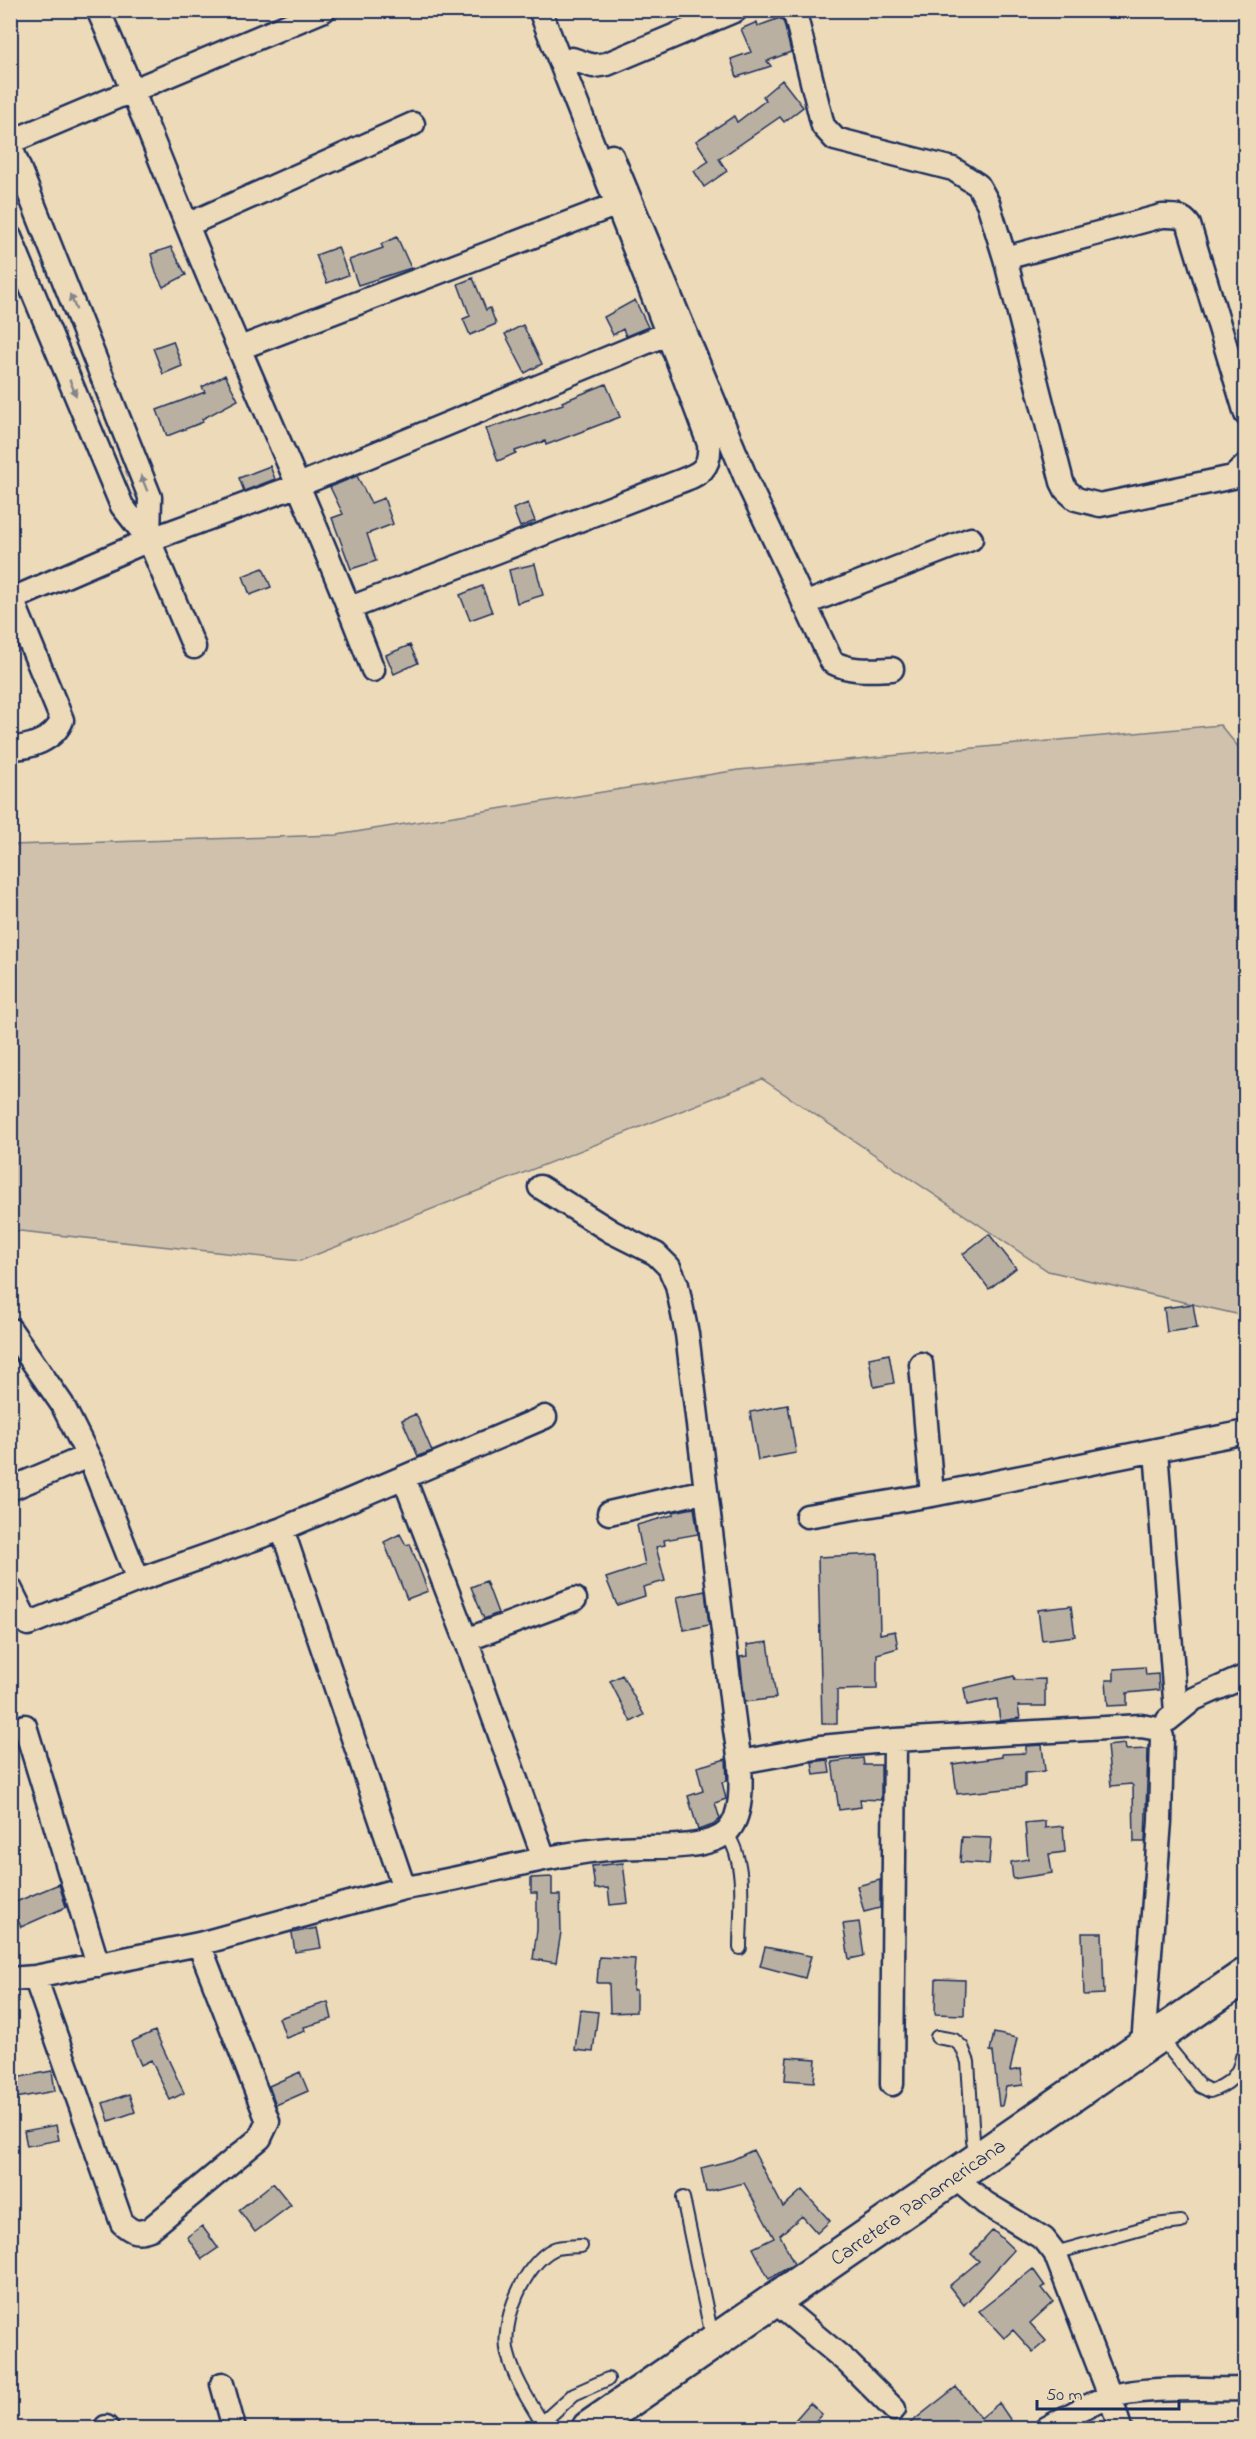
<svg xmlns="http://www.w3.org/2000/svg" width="1256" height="2439" viewBox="0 0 1256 2439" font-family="'Indie Flower',sans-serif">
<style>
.green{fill:#cfc1ab;stroke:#757884;stroke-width:1.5}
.building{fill:#b9b0a2;stroke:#1b2f5e;stroke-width:1.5}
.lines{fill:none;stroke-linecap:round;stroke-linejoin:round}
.lane-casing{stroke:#1b2f5e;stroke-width:16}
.street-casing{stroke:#1b2f5e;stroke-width:27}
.highway-casing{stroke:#1b2f5e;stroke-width:38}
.lane{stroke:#eddab8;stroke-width:12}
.street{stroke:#eddab8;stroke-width:22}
.highway{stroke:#eddab8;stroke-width:33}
.oneway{fill:#84848b}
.labels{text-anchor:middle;stroke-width:4.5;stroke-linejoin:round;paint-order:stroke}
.street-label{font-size:21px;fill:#1b2f5e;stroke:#eddab8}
</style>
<rect width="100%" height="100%" fill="#eddab8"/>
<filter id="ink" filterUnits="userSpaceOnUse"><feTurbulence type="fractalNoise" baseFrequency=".0167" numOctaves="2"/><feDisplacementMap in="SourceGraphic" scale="12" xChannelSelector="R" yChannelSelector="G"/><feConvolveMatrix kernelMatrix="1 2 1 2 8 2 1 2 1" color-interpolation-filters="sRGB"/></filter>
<g filter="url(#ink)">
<path class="green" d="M1220 725 1246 756 1245 1316 1048 1271 762 1079 300 1261 11 1230V845L337 835 738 770Z"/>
<path class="building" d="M780 18 784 23 791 52 767 61 771 66 737 77 731 59 751 52 741 29 757 22 758 26Z
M782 80 803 107 784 122 780 117 719 159 727 171 704 187 694 171 709 161 696 141 734 116 737 122 766 100 763 96Z
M397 237 411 268 358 285 349 260 383 248 381 244Z
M171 247 186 275 163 287 156 273 151 254Z
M338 247 348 275 327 283 316 255Z
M473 278 486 310 490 308 496 324 470 335 463 319 470 316 458 284Z
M635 300 648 327 626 336 623 329 613 335 604 317Z
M523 325 542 364 525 373 505 334Z
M173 341 182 366 163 374 153 348Z
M225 375 238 400 202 419 203 422 167 436 157 410 205 392 202 387Z
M606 384 620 417 546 445 545 441 515 451 516 453 498 461 486 429 563 404 562 402Z
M270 466 275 479 244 491 239 478Z
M357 476 371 503 384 498 393 524 367 534 376 561 351 569 332 518 343 514 330 487Z
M528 503 535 521 520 527 513 509Z
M535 564 543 595 517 603 509 570Z
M263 568 271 587 250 595 243 576Z
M482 586 492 612 470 620 460 595Z
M410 645 418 663 394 674 386 655Z
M989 1234 1016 1268 989 1289 963 1254Z
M1193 1304 1197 1328 1167 1332 1164 1308Z
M889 1354 894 1383 874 1387 869 1358Z
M788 1405 796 1453 758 1460 750 1412Z
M416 1414 432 1451 418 1456 402 1420Z
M694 1508 698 1534 664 1540 665 1545 656 1547 665 1581 643 1587 645 1596 617 1605 606 1578 645 1565 637 1525 673 1515V1512Z
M400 1534 406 1545 410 1544 428 1591 407 1599 384 1542Z
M878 1554 880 1634 895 1631 898 1648 877 1654V1689L837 1690V1724H822L818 1557Z
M486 1581 498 1613 484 1619 471 1587Z
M705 1591 709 1625 684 1630 677 1597Z
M1071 1606 1075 1636 1042 1640 1038 1610Z
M768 1642 776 1698 745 1702 740 1657 748 1656 747 1645Z
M1145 1667 1146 1675 1158 1674 1159 1690 1127 1693V1705L1108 1706 1106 1680H1114V1669Z
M622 1675 644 1715 631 1722 610 1681Z
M1014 1676 1015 1680 1045 1679V1706H1018L1020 1718 1000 1721 997 1699 967 1705 964 1688Z
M1125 1744 1126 1750 1148 1749 1145 1842H1134L1133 1786 1131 1784 1111 1786 1107 1746Z
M1042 1745 1045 1771 1025 1773V1787L957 1794 953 1764 1002 1757V1754L1026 1753V1746Z
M863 1758 864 1765H881V1800L860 1799 861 1807 839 1810 832 1762Z
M726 1759 727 1781 722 1782 726 1799 715 1803 720 1819 713 1825 698 1830 688 1796 703 1791 697 1767Z
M828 1760 830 1773 814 1775 812 1762Z
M1045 1821V1828L1063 1826 1065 1852 1049 1854 1052 1873 1013 1879 1011 1862 1028 1859 1025 1823Z
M962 1837 991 1838 989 1864 960 1862Z
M623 1863 628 1903 610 1905 608 1888 595 1889 592 1866Z
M552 1877V1895H560L561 1932 556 1963 533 1959 537 1930V1893H531V1878Z
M880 1880V1908L864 1912 857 1886Z
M59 1884 66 1907 21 1927 11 1904Z
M859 1922 864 1956 849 1959 843 1924Z
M317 1928 321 1948 295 1952 292 1933Z
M1082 1933H1102L1104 1994 1084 1995Z
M765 1947 811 1956 805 1978 760 1966Z
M599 1957 635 1959 633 1990H636V2012L610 2013 609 1983H597Z
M936 1979 965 1980 964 2015 935 2014Z
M328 2002 332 2019 304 2027 305 2031 286 2038 279 2018Z
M580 2010 598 2012 593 2052 575 2050Z
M155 2031 184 2093 170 2100 151 2060 141 2065 131 2042Z
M994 2033 1017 2038 1010 2071 1021 2069 1023 2085 1006 2087 1002 2106H999L993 2052 990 2051Z
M787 2057 816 2059 814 2082 785 2080Z
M52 2071 55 2091 10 2099V2079Z
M300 2072 308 2091 276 2105 269 2086Z
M129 2094 135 2112 109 2121 103 2103Z
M56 2125 59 2140 27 2146 24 2131Z
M753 2150 783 2207 802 2190 830 2221 817 2233 802 2216 780 2235 794 2264 769 2279 753 2248 774 2238 744 2183 706 2192 701 2168 732 2160Z
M273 2183 291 2205 255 2232 239 2210Z
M202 2226 218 2248 202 2259 187 2237Z
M993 2230 1014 2250 964 2305 949 2286 979 2261 971 2254Z
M1033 2269 1045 2286 1042 2288 1053 2302 1030 2323 1046 2341 1033 2352 1013 2330 1004 2338 979 2311Z
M956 2387 981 2418 999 2403 1016 2428H904Z
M810 2403 822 2414 809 2428H788Z"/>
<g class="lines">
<g class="lane-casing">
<path id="lane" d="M726 1833C748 1862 740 1913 740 1948
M1159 2036 1200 2086 1210 2091C1228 2085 1239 2076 1242 2057
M937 2037 954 2040 962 2047 968 2062 973 2140 977 2158
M683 2198 713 2341
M1055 2253 1155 2225 1181 2222
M542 2423 574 2394 608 2379
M545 2428C531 2404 515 2381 508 2354 500 2323 524 2263 554 2249 561 2246 572 2247 581 2246"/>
</g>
<g class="street-casing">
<path id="street" d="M98 10C130 81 157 153 187 225 248 374 316 519 373 670
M791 10 796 17 823 126 835 139 953 169 978 185 988 203 1005 258 1062 482 1066 490 1076 499 1100 505 1233 477 1246 465
M572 59 593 66 607 64 736 10
M10 142 324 10
M10 145 150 497 149 540
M612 156 750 488 832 662C851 672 871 670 892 669
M187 225 413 124
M10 237 122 506 149 540 194 647
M1005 258 1162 216C1174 216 1182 215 1189 225L1246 414
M240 348 615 205
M10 594 62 720C54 740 30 748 10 748
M10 600 149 540 299 485 669 333
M804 604 971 539
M350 608 678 482C699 474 711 470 709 444 656 298 596 155 540 10
M540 1187 612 1232 656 1254 669 1267 677 1285 687 1334 735 1730 740 1762
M10 1329 62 1404 93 1466 138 1580
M921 1364 932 1495
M1156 1450 1176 1712
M404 1478 466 1640 544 1858
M10 1489 88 1456
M609 1513 705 1491
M807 1516 932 1495 1246 1432
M282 1529 404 1888
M10 1588 28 1624 138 1580 282 1529 545 1417
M466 1640 575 1599
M1168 1720 1194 1699 1246 1676
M25 1726 98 1965
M35 1977 122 2223C132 2232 137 2234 150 2229L260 2138 268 2121 199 1944
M10 1979 35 1977 199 1944 404 1888C484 1876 561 1848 643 1847 663 1847 711 1848 727 1832 743 1816 741 1783 740 1762L821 1747 895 1740 1141 1726 1158 1729
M1143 2045 1160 1821 1162 1737 1158 1729
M892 2084 895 1740
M953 2176 985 2203 1044 2239 1055 2253 1110 2396 1120 2428
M774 2301 847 2362 894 2409
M222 2384 234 2428
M106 2427 107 2428
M1047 2428C1067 2417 1088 2404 1110 2397 1143 2386 1209 2390 1246 2389"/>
</g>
<g class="highway-casing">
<g id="highway">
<path id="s1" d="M589 2428 1246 1975"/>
</g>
</g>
<use href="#lane" class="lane"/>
<use href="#street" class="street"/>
<use href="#highway" class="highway"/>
</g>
<defs><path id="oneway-solid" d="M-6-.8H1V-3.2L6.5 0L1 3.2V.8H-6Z" transform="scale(1.5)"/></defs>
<g class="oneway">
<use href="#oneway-solid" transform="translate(73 302) rotate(-112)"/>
<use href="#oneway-solid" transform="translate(73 388) rotate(68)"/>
<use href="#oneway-solid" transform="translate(144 483) rotate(-112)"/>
</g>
</g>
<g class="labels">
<g class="street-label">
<text dy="7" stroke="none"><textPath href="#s1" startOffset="399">Carretera Panamericana</textPath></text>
</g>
</g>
<rect width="1256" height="2439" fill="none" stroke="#eddab8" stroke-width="36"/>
<rect x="18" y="18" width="1220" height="2403" fill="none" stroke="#1b2f5e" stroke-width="2" filter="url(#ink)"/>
<path d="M1037 2400v9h142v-9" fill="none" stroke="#1b2f5e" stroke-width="3"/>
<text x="1046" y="2400" font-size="18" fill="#1b2f5e" stroke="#eddab8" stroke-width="4.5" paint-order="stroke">50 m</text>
</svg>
